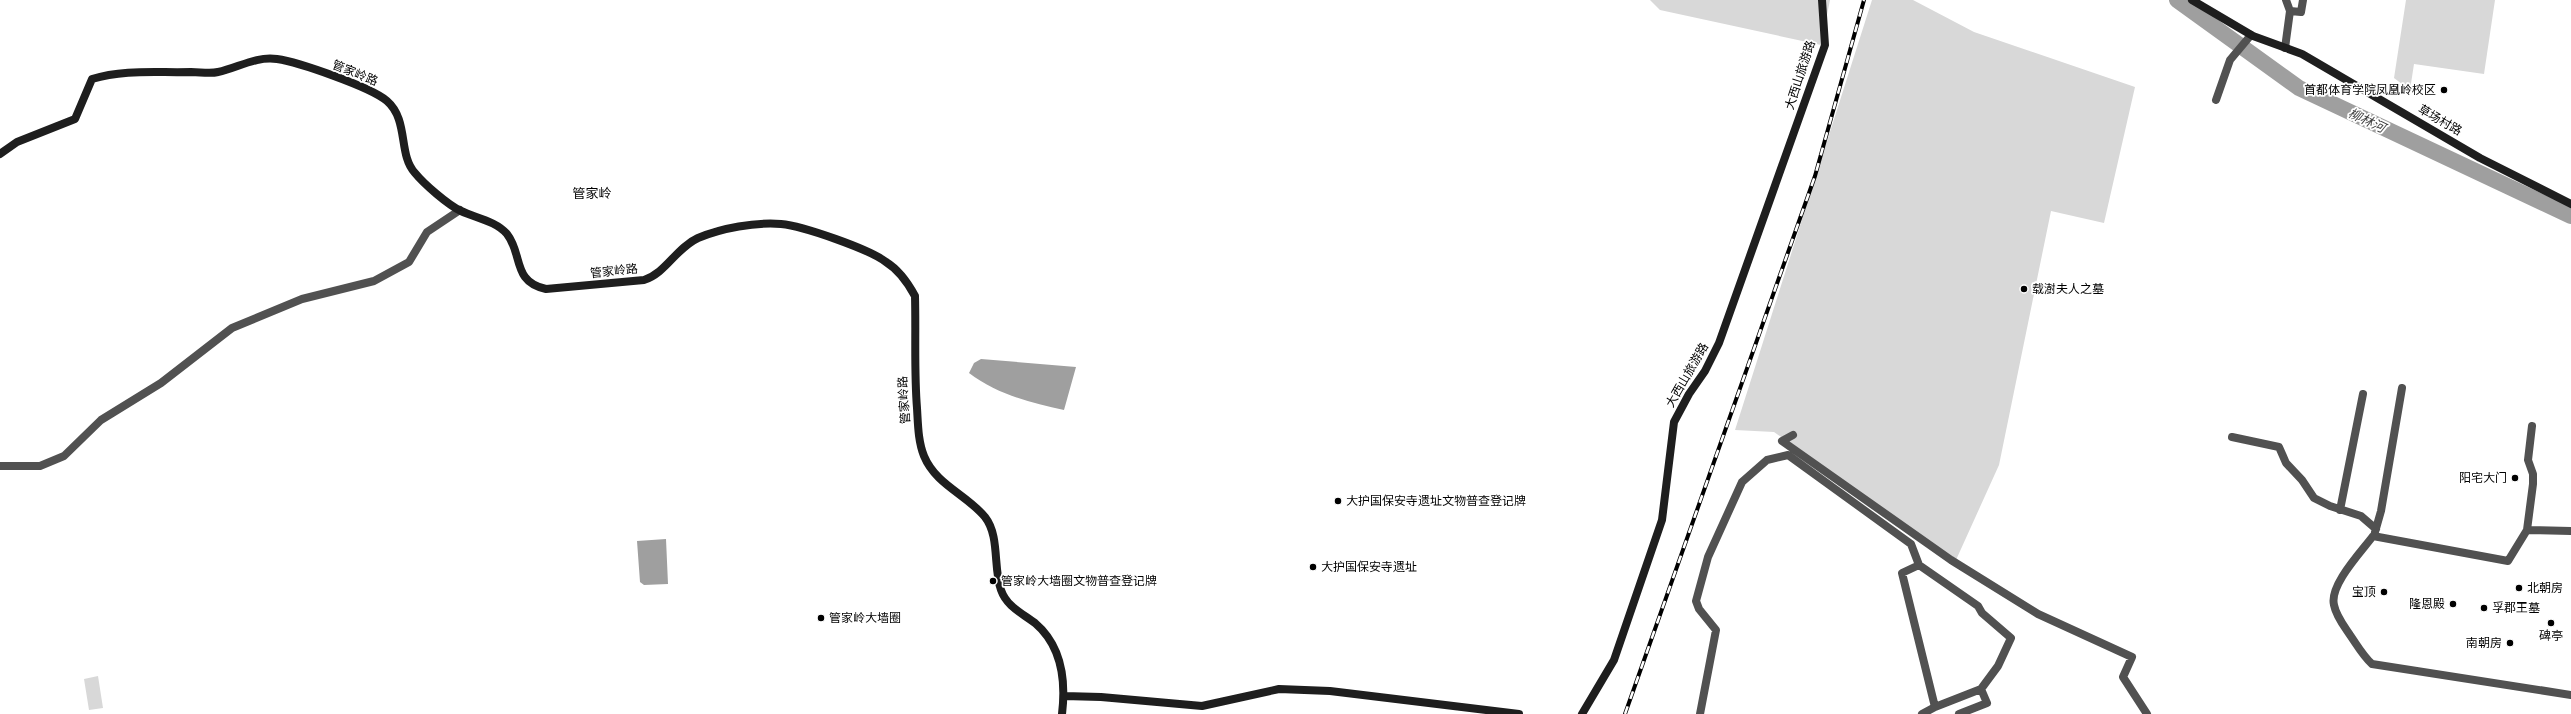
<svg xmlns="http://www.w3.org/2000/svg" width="2571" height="714" viewBox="0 0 2571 714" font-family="'Varela Round','Noto Sans SC',sans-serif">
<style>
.green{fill:#d8d8d8}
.water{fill:#9f9f9f}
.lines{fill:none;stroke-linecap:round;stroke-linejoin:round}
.river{stroke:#9f9f9f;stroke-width:16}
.street{stroke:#515151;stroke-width:8}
.secondary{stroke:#1e1e1e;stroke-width:8}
.rail-casing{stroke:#000;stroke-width:4}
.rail{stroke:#fff;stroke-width:2.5;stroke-dasharray:8;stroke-linecap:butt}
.poi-dot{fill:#000;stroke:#fff;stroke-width:1.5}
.labels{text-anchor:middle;stroke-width:3.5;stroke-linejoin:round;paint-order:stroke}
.street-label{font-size:12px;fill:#000;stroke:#fff}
.poi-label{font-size:12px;fill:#000;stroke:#fff;text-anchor:start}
.water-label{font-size:13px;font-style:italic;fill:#404040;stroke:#fff}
.neighbourhood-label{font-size:13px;fill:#000;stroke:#fff}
</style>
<rect width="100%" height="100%" fill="#fff"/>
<path class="green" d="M1650 0H1830L1821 45 1660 10Z
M1872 0H1913L1974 32 2135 87 2104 223 2051 211 1999 465 1956 560 1774 432 1735 430Z
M2406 0H2495L2484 74 2414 64 2410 90 2394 78Z
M98 676 103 708 89 710 84 679Z"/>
<path class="water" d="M981 359 1076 367 1064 410C1030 402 998 395 969 373L974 363Z
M666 539 668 584 644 585 640 582 637 541Z"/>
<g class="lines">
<path class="river" d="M2177 0 2299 88 2571 216"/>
<path class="street" d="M2290 11 2301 12 2303 0
M2285 48 2290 11 2286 0
M2216 100 2230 60 2251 35
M1793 435 1782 441 1951 560 2038 614 2132 657 2123 677 2147 714
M2232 437 2279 447 2286 463 2302 480 2314 498 2330 506 2361 516 2376 529
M0 466H40L64 456 101 420 161 383 232 328 302 299 374 281 409 262 427 232 460 210
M2340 510 2363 394
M2527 530 2533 484V474L2528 460 2532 426
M2571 531 2527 530 2508 561 2373 536C2362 551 2329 585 2334 605 2336 616 2344 626 2350 635 2357 645 2363 656 2372 664L2571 695
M2375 532 2381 511 2402 388
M1919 565 1978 606 1982 613 2011 638 1998 666 1981 689 1935 707 1902 573Z
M1700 714 1716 630 1699 609 1696 601 1708 557 1742 482 1767 460 1788 455 1911 544 1919 565
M1922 714 1935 707
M1959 714 1987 703 1981 689"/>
<path class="secondary" d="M2192 0 2253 36 2302 54 2480 158 2571 204
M0 154 17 142 75 119 92 79C124 69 158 73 191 72 200 72 210 74 218 72 238 68 255 56 277 59 298 62 371 87 387 101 409 120 398 155 415 173 424 184 448 205 461 211 476 218 496 221 507 234 523 254 512 282 546 289L644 280C666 273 676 248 698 238 722 228 755 222 781 224 803 226 869 249 886 262 899 270 908 283 915 296 916 334 914 371 917 408 918 424 918 441 924 456 936 485 966 494 985 517 1000 536 993 568 1001 590 1007 607 1022 613 1035 623 1062 646 1066 681 1062 714
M1064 696 1101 697 1202 706 1279 689 1330 691 1519 714
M1582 714 1614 660 1662 520 1674 422 1689 394 1705 371 1719 343 1825 45 1822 0"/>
<g class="rail-casing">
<path id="rail" d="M1625 714 1815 176 1864 0"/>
</g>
<use href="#rail" class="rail"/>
</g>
<g class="poi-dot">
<circle cx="2444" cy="90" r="4"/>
<circle cx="2024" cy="289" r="4"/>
<circle cx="2515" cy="478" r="4"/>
<circle cx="1338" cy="501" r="4"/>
<circle cx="1313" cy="567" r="4"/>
<circle cx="993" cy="581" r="4"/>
<circle cx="2519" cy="588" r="4"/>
<circle cx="2384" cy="592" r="4"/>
<circle cx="2453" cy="604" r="4"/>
<circle cx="2484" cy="608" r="4"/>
<circle cx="821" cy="618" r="4"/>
<circle cx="2551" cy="623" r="4"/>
<circle cx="2510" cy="643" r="4"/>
</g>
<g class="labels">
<g class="street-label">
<text transform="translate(355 73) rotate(22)" y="4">管家岭路</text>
<text transform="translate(1800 75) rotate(-72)" y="4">大西山旅游路</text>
<text transform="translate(2440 120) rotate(30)" y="4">草场村路</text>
<text transform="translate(614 271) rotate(-6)" y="4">管家岭路</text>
<text transform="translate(1687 375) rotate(-60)" y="4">大西山旅游路</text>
<text transform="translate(904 400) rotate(-94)" y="4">管家岭路</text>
</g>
<g class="poi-label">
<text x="2436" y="94" text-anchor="end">首都体育学院凤凰岭校区</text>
<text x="2032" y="293">载澍夫人之墓</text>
<text x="2507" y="482" text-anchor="end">阳宅大门</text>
<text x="1346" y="505">大护国保安寺遗址文物普查登记牌</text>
<text x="1321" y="571">大护国保安寺遗址</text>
<text x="1001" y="585">管家岭大墙圈文物普查登记牌</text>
<text x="2527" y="592">北朝房</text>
<text x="2376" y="596" text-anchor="end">宝顶</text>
<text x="2445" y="608" text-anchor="end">隆恩殿</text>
<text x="2492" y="612">孚郡王墓</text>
<text x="829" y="622">管家岭大墙圈</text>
<text x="2551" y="640" text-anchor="middle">碑亭</text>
<text x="2502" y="647" text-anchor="end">南朝房</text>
</g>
<g class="water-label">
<text transform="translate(2367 120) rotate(25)" y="5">柳林河</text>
</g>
<g class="neighbourhood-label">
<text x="592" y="198">管家岭</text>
</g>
</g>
</svg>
